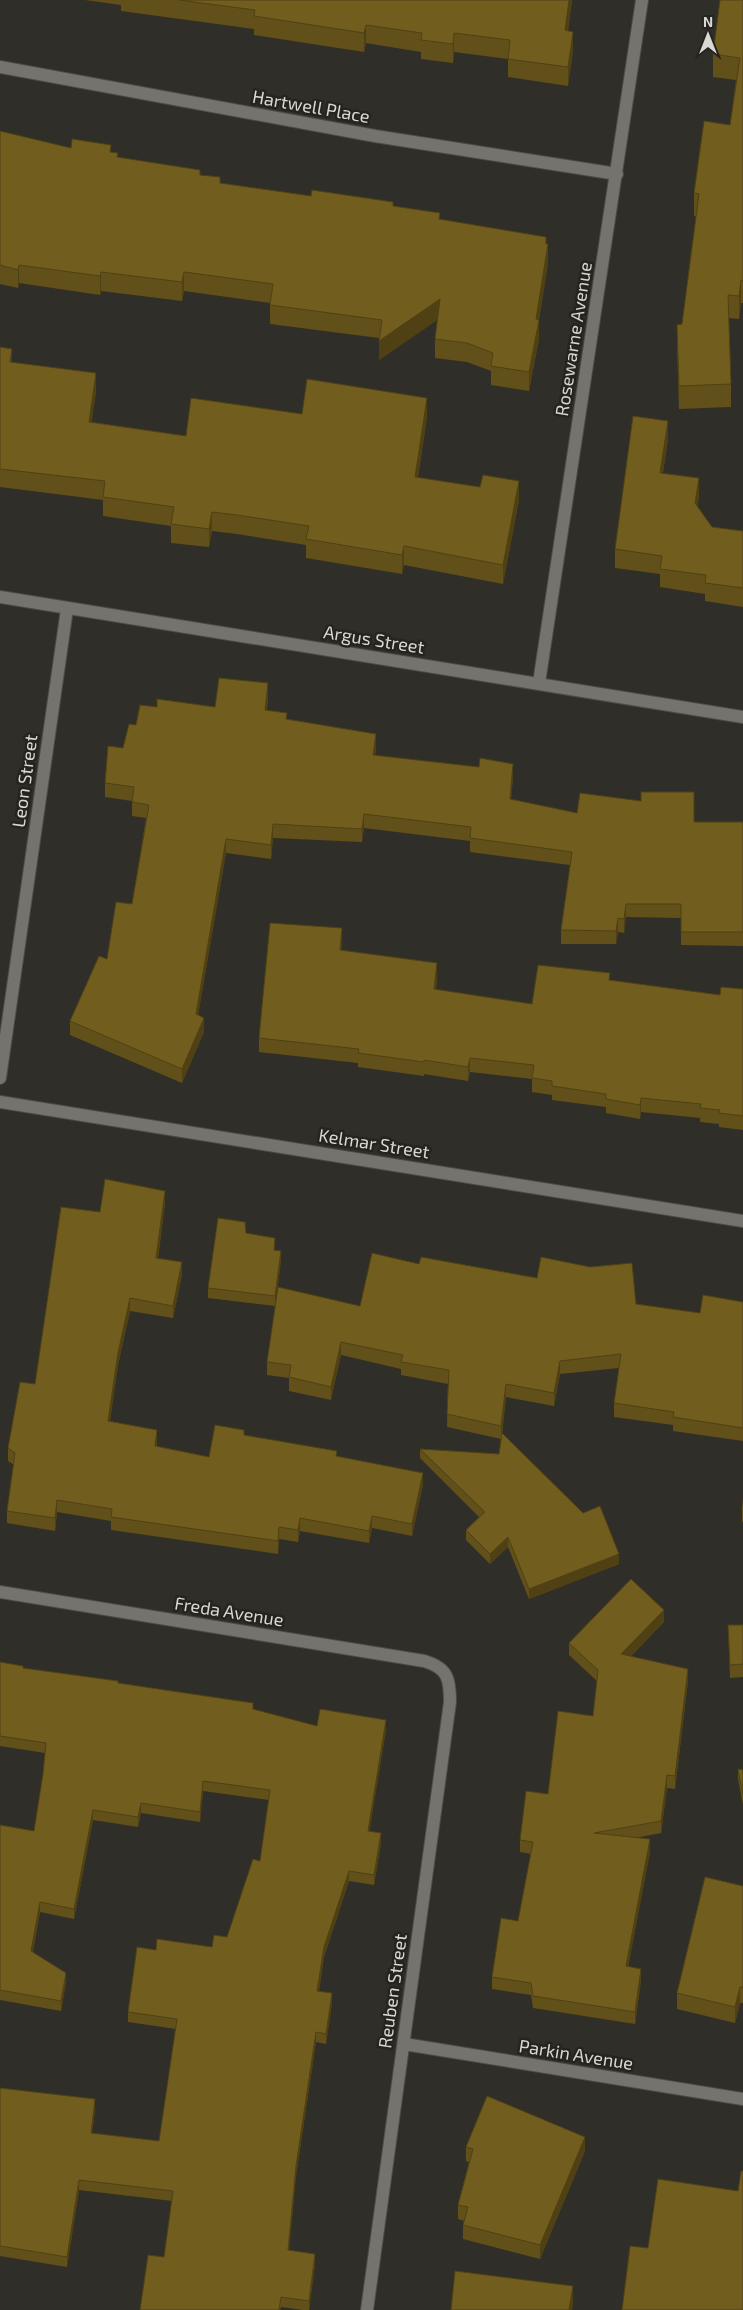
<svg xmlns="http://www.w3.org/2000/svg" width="743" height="2310" viewBox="0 0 743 2310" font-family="'Exo 2',sans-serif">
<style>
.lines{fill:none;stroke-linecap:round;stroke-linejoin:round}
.minor-casing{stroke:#4e4c48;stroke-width:14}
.minor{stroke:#75736d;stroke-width:12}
.wall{fill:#615019}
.shaded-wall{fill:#4f4114}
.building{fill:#715d1d;stroke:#4f4114}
.labels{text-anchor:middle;stroke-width:5;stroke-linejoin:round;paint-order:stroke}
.street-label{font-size:18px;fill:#d9d8d4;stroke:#26241e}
</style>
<rect width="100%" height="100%" fill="#302e28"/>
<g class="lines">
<g class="minor-casing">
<path id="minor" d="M0 67 375 136 617 174
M0 597 743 717
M539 683 642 0
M0 1078 67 609
M0 1102 743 1221
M0 1592 424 1661C448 1668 450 1679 450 1702L367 2310
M404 2044 743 2099"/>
</g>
<use href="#minor" class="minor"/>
</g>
<path class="wall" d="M85 0H572L568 31 573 51 568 86 508 77V59L454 52 453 63 421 59V52L366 43 364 52 254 35V29L121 11V5Z
M743 0V303H741L739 319 729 318 731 384V407L679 409 677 347V325L682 324 696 216H694V193L730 125 736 80 713 77V54Z
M0 131 71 148 111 152 118 157 200 175 220 183 311 196 393 206 440 220 546 244 548 263 539 320V339L529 391 491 385V371L467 362 435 358V339L437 320 379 360V338L270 324V303L184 291 182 301 101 291 100 295 19 283 18 288 0 284Z
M0 347 12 362 96 392 91 422 186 436 302 414 427 417 418 477 519 500 503 584 404 565 402 574 306 558V545L237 534 212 531 209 547 171 543V526L103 516V500L0 487Z
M668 439 663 473 699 497 697 506 712 527 743 531V607L705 601V594L660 587V574L615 568V549Z
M268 697 267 710 287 719 376 748 375 756 513 777 511 799 577 813 694 822H743V946L681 945V918L626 917 624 933 618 932 616 944H561V930L570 865 470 852V841L364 828 362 842 273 838 271 859 226 853 198 1015 204 1032 182 1083 70 1035V1021L107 959 132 904 146 818 132 816V801L105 797V783L136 725 157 707H215Z
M342 942 341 950 437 978 436 990 532 1004 610 980 720 995 743 989V1130L719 1127V1124L700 1122V1118L641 1112 640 1119 606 1113V1107L552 1100V1095L532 1092V1079L470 1072 468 1081 424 1074V1076L358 1067V1063L259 1052V1038Z
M165 1203 158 1259 182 1275 173 1318 130 1311 118 1365 110 1421 157 1442V1446L209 1457 244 1435 337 1456 423 1485 412 1536 372 1528 369 1543 300 1531 298 1542 279 1539 278 1554 111 1530V1521L57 1512 55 1531 7 1523V1511L14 1465 8 1461V1448L35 1384 100 1212Z
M246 1233 275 1250 281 1261 275 1306 208 1298V1288Z
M419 1264 636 1304 700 1313 743 1302V1441L673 1431V1425L614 1417V1403L619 1368 560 1374 554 1406 506 1397 502 1435 619 1564 529 1599 508 1547 490 1564 466 1540V1530L479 1517 420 1458V1449L499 1454 501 1439 447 1427 448 1384 401 1375V1369L341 1355 331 1400 289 1391V1378L267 1375V1362L360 1306Z
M743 1498V1522H742V1508Z
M664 1622 631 1656 688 1681 675 1789 667 1788 661 1833 635 1838 650 1852 628 1967 641 1981 635 2024 533 2008 531 1995 492 1989V1977L518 1921 531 1854 520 1852V1840L548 1794 593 1716 597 1681 569 1655V1643Z
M728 1625H743V1677L730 1678Z
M0 1662 23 1668 118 1683 253 1710 317 1726 386 1730 369 1831 381 1843 374 1885 349 1881 324 1957 319 1991 332 2003 326 2044 316 2042 296 2176 289 2250 315 2264 309 2310H303L281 2307 280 2310H140L164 2257 172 2201 79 2190 67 2267 0 2256V2088L95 2109 92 2133 159 2141 176 2029 128 2022V2012L156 1950 212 1947 227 1937 260 1861 269 1800 203 1791 200 1822 141 1813 138 1827 93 1820 74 1919 40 1912 33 1952 66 1983 61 2011 0 2000V1825L34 1831 43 1774 45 1753 0 1746Z
M738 1769 743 1770V1805L738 1779Z
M743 1886V2003H740L735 2023 677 2009V1993Z
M466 2147 585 2151 540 2259 463 2239V2225L465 2221 458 2219V2205L469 2162 466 2161Z"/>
<path class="shaded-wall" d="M569 0H572L565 49V30Z
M366 25V43L364 52V33Z
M573 32V51L568 86V67Z
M454 33V52L453 63V44Z
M546 237V256L548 244V263L539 320V339L529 391V372L536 319Z
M19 265V283L18 288V270Z
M101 272V291L100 295V276Z
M184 272V291L182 301V282Z
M741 280V303L739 319V296Z
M440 299V318L379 360V341Z
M12 349V367L10 362Z
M96 373V392L89 441V422Z
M427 398V417L415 495V477Z
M668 421V439L660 492V473Z
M699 478V497L695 522V503Z
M519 481V500L503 584V565Z
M212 512V531L209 547V529Z
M404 546V565L402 574V555Z
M268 683V697L265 724V710Z
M376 734V748L373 769V755Z
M513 764V777L510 813V799Z
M364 814V828L362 842V829Z
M273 824V838L271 859V845Z
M226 839V853L196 1028V1014Z
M626 904V917L624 933V919Z
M618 918V932L616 944V931Z
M342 928V942L340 964V950Z
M437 963V978L434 1003V989Z
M204 1018V1032L182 1083V1069Z
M470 1058V1072L468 1081V1067Z
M641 1098V1112L640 1119V1105Z
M165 1191V1203L156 1271V1258Z
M281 1251V1261L275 1306V1296Z
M182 1262V1275L173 1318V1306Z
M130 1298V1311L118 1365 108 1434V1421L118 1353Z
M341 1342V1355L331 1400V1387Z
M560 1361V1374L554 1406V1393Z
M506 1384V1397L501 1439V1426Z
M157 1430V1442L155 1458V1446Z
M423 1473V1485L412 1536V1524Z
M57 1500V1512L55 1531V1518Z
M372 1516V1528L369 1543V1531Z
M300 1518V1531L298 1542V1530Z
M279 1527V1539L278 1554V1541Z
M508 1537V1547L490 1564V1554Z
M619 1554V1564L529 1599V1589Z
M664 1610V1622L621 1667V1654Z
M688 1669V1681L675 1789V1776Z
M386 1720V1730L368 1841V1831Z
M667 1775V1788L661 1833V1821Z
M203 1781V1791L200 1822V1812Z
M141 1803V1813L138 1827V1817Z
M93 1810V1820L74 1919V1909Z
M381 1833V1843L374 1885V1875Z
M650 1839V1852L626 1978V1966Z
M349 1871V1881L324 1957 317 2001V1991L324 1947Z
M40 1902V1912L31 1961V1951Z
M641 1969V1981L635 2024V2012Z
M66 1973V1983L61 2011V2001Z
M740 1987V2003L735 2023V2007Z
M332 1993V2003L326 2044V2034Z
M316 2032V2042L296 2176 288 2260V2250L296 2166Z
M95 2099V2109L91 2143V2133Z
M585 2137V2151L540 2259V2245Z
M79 2180V2190L67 2267V2257Z
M315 2254V2264L309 2310V2301Z
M573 2286V2305L572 2310H569Z"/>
<path class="building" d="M179 0H569L565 30 573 32 568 67 508 59 510 40 454 33 453 44 421 40 422 33 366 25 364 33 254 16 255 10Z
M720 0H743V281L741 280 739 296 728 295 731 384 679 386 677 325 682 324 699 194 694 193 704 121 730 125 740 58 713 54Z
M0 131 71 148 72 139 111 145 110 152 118 153 117 157 200 170V175L220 177V183L311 196 312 190 393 202V206L440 213 439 219 546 237V244H548L536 319 539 320 529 372 491 366 493 353 467 343 435 339 440 299 379 341 382 320 270 305 273 284 184 272 182 282 101 272 100 276 19 265 18 270 0 265Z
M0 347 12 349 10 362 96 373 89 422 186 436 191 398 302 414 307 379 427 398 415 477 480 487 483 475 519 481 503 565 404 546 402 555 306 539 309 526 237 515 212 512 209 529 171 524 174 507 103 497 105 481 0 469Z
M633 416 668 421 660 473 699 478 695 503 712 527 743 531V588L705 583 706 575 660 569 662 556 615 549Z
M219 678 268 683 265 710 287 713 286 719 376 734 373 755 479 767 480 758 513 764 510 799 577 813 580 793 641 801V792H694V822H743V932H681V904H626L624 919 618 918 616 931 561 930 572 852 470 838 471 827 364 814 362 829 273 824 271 845 226 839 196 1014 204 1018 182 1069 70 1021 99 956 107 959 116 902 132 904 149 805 132 802 134 787 105 783 108 746 123 748 129 724 136 725 140 705 157 707V699L215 707Z
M270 923 342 928 340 950 437 963 434 989 532 1004 538 965 610 973 609 980 720 995 721 987 743 989V1116L719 1113 720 1110 700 1108 701 1104 641 1098 640 1105 606 1099V1094L552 1086V1081L532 1078 534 1065 470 1058 468 1067 424 1060V1062L358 1053 359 1049 259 1038Z
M105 1179 165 1191 156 1258 182 1262 173 1306 130 1298 118 1353 108 1421 157 1430 155 1446 209 1457 215 1425 244 1430V1435L337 1451 336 1456 423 1473 412 1524 372 1516 369 1531 300 1518 298 1530 279 1527 278 1541 111 1517 112 1509 57 1500 55 1518 7 1511 15 1453 8 1448 20 1382 35 1384 61 1207 100 1212Z
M218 1218 245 1222 246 1233 275 1238 274 1250 281 1251 275 1296 208 1288Z
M372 1253 419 1264 421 1257 537 1278 541 1257 590 1267 632 1263 636 1304 700 1313 703 1295 743 1302V1428L673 1417 674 1412 614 1403 621 1354 560 1361 554 1393 506 1384 501 1426 447 1414 449 1370 401 1362 403 1355 341 1342 331 1387 289 1377 291 1365 267 1362 278 1287 360 1306Z
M502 1433 583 1513 600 1506 619 1554 529 1589 508 1537 490 1554 466 1530 485 1512 420 1449 499 1454Z
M631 1579 664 1610 621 1654 688 1669 675 1776 667 1775 661 1821 594 1833 650 1839 626 1966 641 1969 635 2012 533 1996 531 1983 492 1977 501 1918 518 1921 533 1842 520 1840 526 1791 548 1794 558 1711 593 1716 598 1670 569 1643Z
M728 1625H743V1664L730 1665Z
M0 1662 23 1666V1668L118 1681V1683L253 1703V1709L317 1726 320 1709 386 1720 368 1831 381 1833 374 1875 349 1871 324 1947 317 1991 332 1993 326 2034 316 2032 296 2166 288 2250 315 2254 309 2301 281 2297 279 2310H140L148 2255 164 2257 173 2191 79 2180 67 2257 0 2246V2088L95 2099 91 2133 159 2141 177 2019 128 2012 137 1947 156 1950 157 1939 212 1947 214 1935 227 1937 253 1859 260 1861 270 1790 203 1781 200 1812 141 1803 138 1817 93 1810 74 1909 40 1902 31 1951 66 1973 61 2001 0 1990V1825L34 1831 43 1774 46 1743 0 1736Z
M738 1769 743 1770V1795Z
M705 1877 743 1886V1987H740L735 2007 677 1993Z
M487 2096 585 2137 540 2245 463 2225 468 2207 458 2205 473 2149 466 2147Z
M741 2171H743V2310H622L630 2246 648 2248 658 2179 738 2191Z
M455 2271 573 2286 569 2310H451Z"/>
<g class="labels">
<g class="street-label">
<text transform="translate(311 107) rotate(10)" y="6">Hartwell Place</text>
<text transform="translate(574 339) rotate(-81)" y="6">Rosewarne Avenue</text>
<text transform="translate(374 640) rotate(9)" y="6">Argus Street</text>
<text transform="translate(25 781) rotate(-82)" y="6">Leon Street</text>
<text transform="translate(374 1144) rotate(9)" y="6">Kelmar Street</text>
<text transform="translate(229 1612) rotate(9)" y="6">Freda Avenue</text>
<text transform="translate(393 1991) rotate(-82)" y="6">Reuben Street</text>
<text transform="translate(576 2055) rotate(9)" y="6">Parkin Avenue</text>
</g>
</g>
<g transform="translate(708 35)" stroke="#26241e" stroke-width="4" paint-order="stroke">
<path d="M0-4L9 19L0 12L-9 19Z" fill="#d9d8d4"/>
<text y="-8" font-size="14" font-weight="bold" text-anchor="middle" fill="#d9d8d4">N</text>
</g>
</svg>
